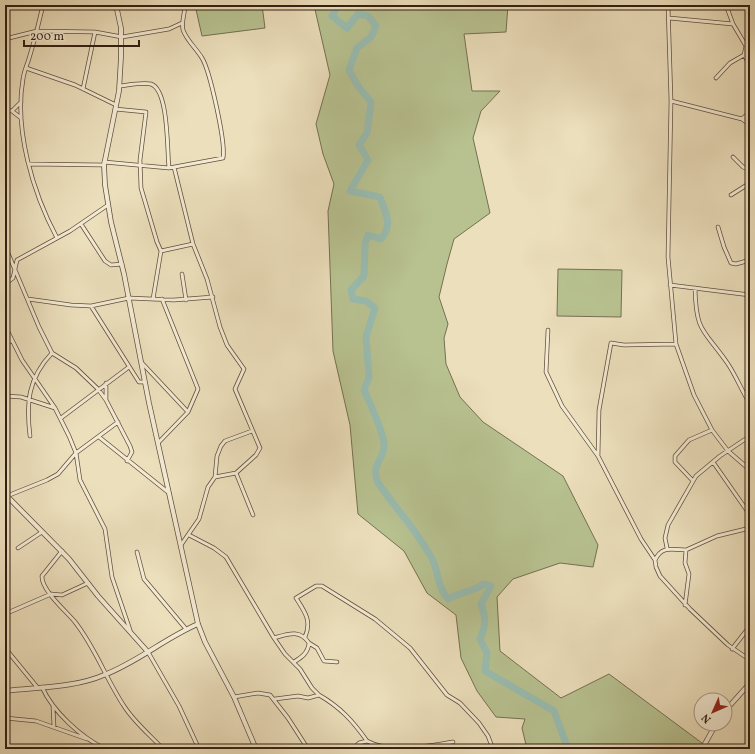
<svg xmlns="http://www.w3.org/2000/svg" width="755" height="754" viewBox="0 0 755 754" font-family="Vollkorn,serif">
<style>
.green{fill:#b8c291;stroke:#757051}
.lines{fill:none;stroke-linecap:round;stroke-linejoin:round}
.river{stroke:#99bdb1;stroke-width:7}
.minor-casing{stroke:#604f3c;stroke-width:4.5}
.tertiary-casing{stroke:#604f3c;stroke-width:5.5}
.minor{stroke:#f3ead3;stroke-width:3}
.tertiary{stroke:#f3ead3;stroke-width:4}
</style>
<rect width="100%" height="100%" fill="#ecdfbc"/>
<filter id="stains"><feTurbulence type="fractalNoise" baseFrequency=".005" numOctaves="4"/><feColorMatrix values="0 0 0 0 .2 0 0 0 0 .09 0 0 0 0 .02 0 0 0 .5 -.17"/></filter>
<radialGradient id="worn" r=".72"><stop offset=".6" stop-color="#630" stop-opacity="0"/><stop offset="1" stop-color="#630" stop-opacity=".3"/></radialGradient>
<path class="green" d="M195 5H262L265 28 202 36Z
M314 5H508L506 32 464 34 472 91H500L481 111 473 138 490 213 454 239 447 264 439 297 448 324 444 338 446 364 460 397 483 422 563 476 598 545 593 567 560 563 513 579 497 597 500 651 561 698 609 674 710 749H527L522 728 525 719 496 717 477 691 461 658 456 615 427 593 404 551 358 514 350 425 333 351 328 211 334 184 323 154 316 124 330 75Z
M558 269 622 270 621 317 557 316Z"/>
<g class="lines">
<path class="river" d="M338 5 332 16 347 28 358 14 368 16 376 26 371 37 357 48 349 70 358 86 371 102 367 133 359 145 368 160 350 191 380 197C385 213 394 224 381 239L368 235 365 244 364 276 351 290 353 299 366 301 375 308 366 337 369 377 364 390C369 401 385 436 384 446 383 462 372 461 377 481 394 507 416 529 431 557 439 571 437 587 448 599 461 592 472 592 484 584L491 586 481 604C486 617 486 626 480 639L487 653 485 671 554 711 568 749"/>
<g class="minor-casing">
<path id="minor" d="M43 5C39 22 35 39 30 55 28 63 24 71 23 79 14 130 33 193 57 238
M668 5 671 101 668 257 676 344 694 395 712 430 728 451 750 470
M726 5 733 24
M669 18 733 24 746 46 750 47
M5 39 37 31 95 32 122 37 169 29 182 23
M746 46 744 55 750 65
M26 68 75 85 116 105
M716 78 730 63 744 55
M119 86C129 85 142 82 151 84 169 90 167 151 169 168
M83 89 95 32
M671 101 742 119 750 112
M115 109 146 112 140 160 141 188 157 242 161 251 153 299
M5 110 12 111 21 118
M12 111 21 102
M742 119 750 125
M733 157 743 167 750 170
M104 162 169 168 223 158C226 143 210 71 202 58 196 48 187 41 183 30 181 22 185 13 185 5
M30 164 104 165
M174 167 193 244 207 279 220 327 227 345 244 369 235 389 260 448 256 455 236 473 215 477
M731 195 750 183
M81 224 105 261 111 265 122 264
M718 227 724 247 731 263 736 264 750 260
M750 235 749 236 750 239
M5 246 39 327 52 353 76 368 98 389 106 400 130 446 132 452 127 461
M161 251 193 244
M182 274 186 300
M5 284 13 278 17 260 70 231 108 205
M670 285 750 295
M695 288C696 334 704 329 728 364 736 376 742 391 750 404
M28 299 71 305 91 306 129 298 174 300 213 297
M91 306 139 382H145
M5 326 22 360 55 408 69 436 76 453 80 480 105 529 112 577 130 630
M548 330 546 372 562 406 598 456
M5 343 11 341
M676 344 624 345 611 343 599 410 598 456 641 539 655 560 656 567 660 576 690 609 728 645 750 660
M142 363 188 412
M106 383V400
M5 396 21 397 55 408
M61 418 129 367
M30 436C26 403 28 378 52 353
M99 437 169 493
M159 442 188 412 198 389 162 299
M713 462 750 515
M236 473 253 515
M693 481 675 462V456L689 440 712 430
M7 496 47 480 58 474 76 453 118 422
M189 535 214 548 226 557 274 638 285 654 300 669 312 688 319 695
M181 545 199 519 208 487 215 477 217 456 221 446 225 441 252 431
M18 548 42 532
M667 548 665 538 668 525 696 476 720 456 750 436
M62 551 42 576C41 590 67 612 75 622 95 647 106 679 124 706 134 722 150 735 163 749
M137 552 144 579 186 629
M655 560C662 545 672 550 686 550
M685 605 689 574 685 563 686 550 717 536 750 528
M5 614 51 594 62 595 88 583
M305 637C312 621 305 612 296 598L316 586H322L375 619 410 648 447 695 460 703 479 723 488 736 493 749
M274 638C288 634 300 629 309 643 308 653 302 657 294 662
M309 643 317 648 324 661 337 662
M5 648 37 687
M732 649 750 626
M148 652 179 706 199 749
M42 687C53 712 81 737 105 749
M234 697 258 693 270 695 288 718 308 749
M275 699 298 696 308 698 319 695C340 707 353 721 367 741
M53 707 54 727
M5 718 36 721 87 739
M5 747 6 749
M353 749 359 743 367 741C391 754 427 746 453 742"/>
</g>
<g class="tertiary-casing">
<path id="tertiary" d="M116 5 121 28V57L119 91 104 165 105 185 111 222 124 274 149 403 198 624 205 642 234 697 256 749
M5 494 69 559 98 596 148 652
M5 691C37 687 74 688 104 675 138 662 165 638 198 624
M725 711 750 683
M702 749 716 724"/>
</g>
<use href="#minor" class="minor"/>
<use href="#tertiary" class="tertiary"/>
</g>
<rect width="755" height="754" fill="none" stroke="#ecdfbc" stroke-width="20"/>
<rect x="6" y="6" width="743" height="742" fill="none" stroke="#321f11" stroke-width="2"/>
<rect x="10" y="10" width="735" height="734" fill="none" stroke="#321f11"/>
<g transform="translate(713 712) rotate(225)"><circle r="19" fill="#f3ead3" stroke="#a69985"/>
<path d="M0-3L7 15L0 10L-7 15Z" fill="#8f2418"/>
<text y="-6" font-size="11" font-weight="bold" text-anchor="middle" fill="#321f11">N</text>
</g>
<path d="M24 40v6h115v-6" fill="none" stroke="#321f11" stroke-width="2"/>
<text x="30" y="40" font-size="12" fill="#321f11" stroke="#f3ead3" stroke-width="3" paint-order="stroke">200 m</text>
<rect width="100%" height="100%" filter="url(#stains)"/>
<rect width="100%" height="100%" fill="url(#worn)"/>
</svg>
